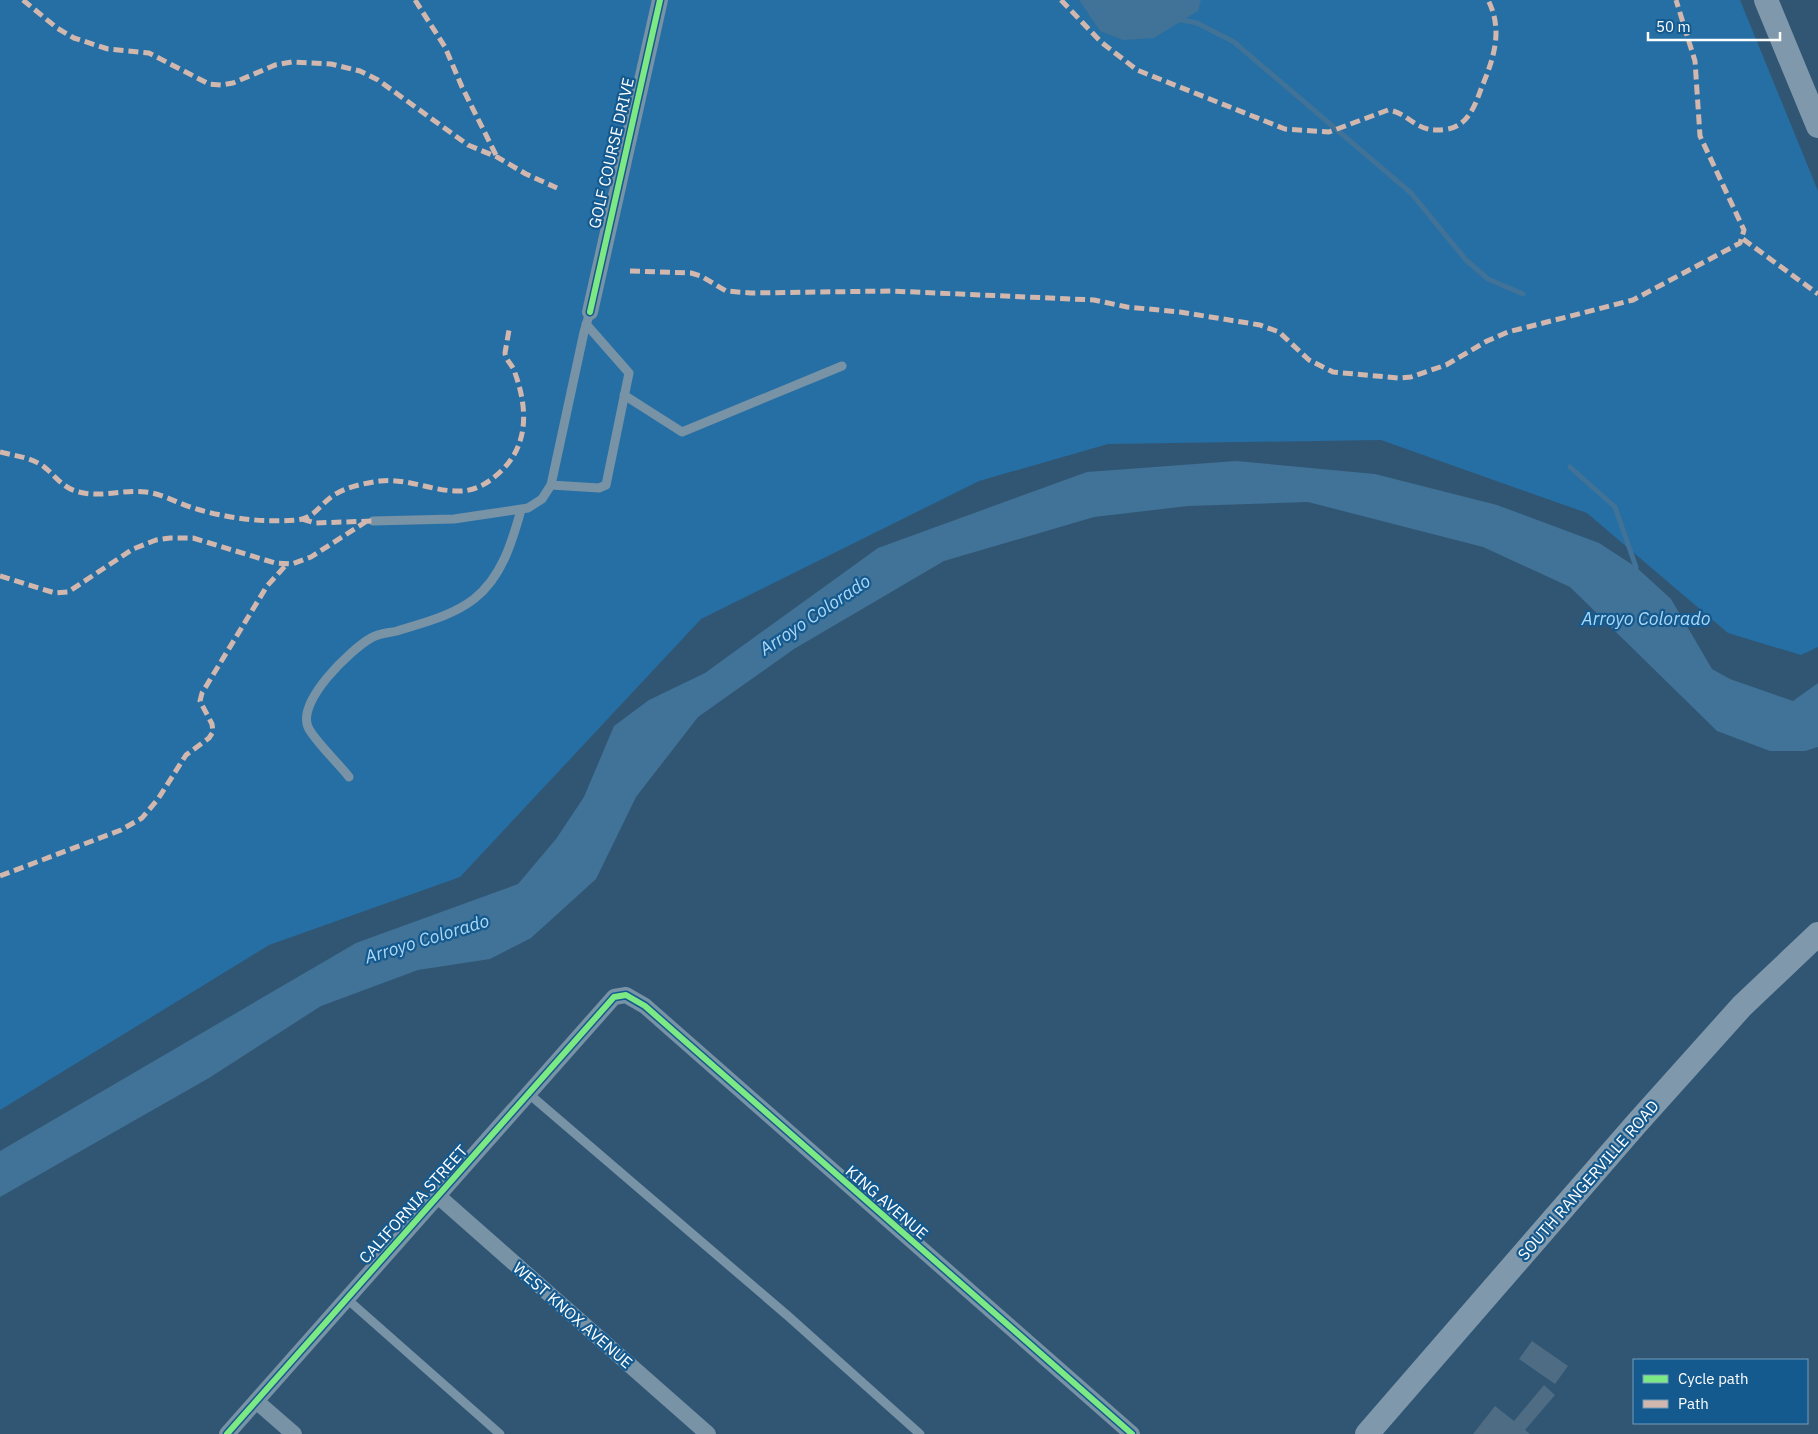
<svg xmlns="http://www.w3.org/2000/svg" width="1818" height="1434" viewBox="0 0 1818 1434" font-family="'IBM Plex Sans',sans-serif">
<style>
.green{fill:#266fa4}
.water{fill:#417297}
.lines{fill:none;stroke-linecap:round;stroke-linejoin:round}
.stream{stroke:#417297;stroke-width:5}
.building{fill:#4e6c83}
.lane{stroke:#7892a6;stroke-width:9}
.street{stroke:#7892a6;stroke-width:16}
.secondary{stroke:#7f98ab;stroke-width:24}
.quiet{stroke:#d1b7ad;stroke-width:5;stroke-dasharray:10 5;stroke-linecap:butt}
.cycleway-casing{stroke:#155a8f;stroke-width:9}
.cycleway{stroke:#7ce984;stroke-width:6}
.labels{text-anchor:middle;stroke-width:4.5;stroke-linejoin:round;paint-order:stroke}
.street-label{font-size:16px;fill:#fff;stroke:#155a8f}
.water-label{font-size:18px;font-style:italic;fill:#acd8f7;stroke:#155a8f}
</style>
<rect width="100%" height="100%" fill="#315673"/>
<path class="green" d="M0 0H1740L1818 191V647L1801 655 1728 633 1587 513 1381 440 1108 444 979 481 701 619 460 877 269 945 0 1110Z"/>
<path class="water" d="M1079 0H1201L1198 11 1154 38 1123 40 1100 31Z
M1236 461 1375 474 1497 505 1599 543 1636 567 1671 599 1712 669 1730 679 1793 701 1818 683V747L1805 751H1770L1717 731 1570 587 1483 547 1308 502 1188 506 1094 517 944 561 794 649 698 717 636 797 596 879 531 938 490 959 418 970 321 1006 209 1078 0 1197V1151L356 943 518 884 556 839 584 797 614 726 649 700 705 673 878 548 1087 472Z"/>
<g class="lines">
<path class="stream" d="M1177 19 1197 23 1234 42 1411 193 1466 260 1488 279 1523 294
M1570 467 1615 507 1636 567 1635 573"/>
</g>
<path class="building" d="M1532 1341 1568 1366 1555 1384 1519 1359Z
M1544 1385 1555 1395 1525 1430 1530 1434H1473L1495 1406 1514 1421Z"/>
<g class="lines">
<path class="lane" d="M624 395 682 432 842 366
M551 485 599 488 606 485 629 373 586 324
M373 521 454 519 528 508 542 499 551 485 584 332 590 312
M349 777C340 765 313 739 308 727 297 701 350 650 371 638 378 633 389 633 397 631 422 623 452 616 474 599 502 577 512 542 521 510
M529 1094 788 1316 920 1434
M347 1299 500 1434"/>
<path class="street" d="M590 312 660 0
M438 1196 708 1434
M256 1401 294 1434
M227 1434 614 997 626 995 645 1006 1132 1434"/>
<path class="secondary" d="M1766 0 1818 126
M1367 1434 1637 1123 1742 1006 1818 934"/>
<path class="quiet" d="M23 0 57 28 74 38 108 49 149 53 209 84 221 85 233 83 275 65 292 62 331 64 360 71 378 80 468 145 497 157 526 174 557 188
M415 0 445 47 462 87 497 157
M1061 0 1101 42 1137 70 1285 129 1329 132 1388 110C1411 113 1415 135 1448 129 1468 125 1475 106 1481 89 1493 60 1504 31 1488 0
M1743 239 1818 294
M630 271 691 273 701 276 726 291 751 293 891 291 1094 300 1127 307 1180 312 1260 325 1279 332 1309 360 1333 372 1398 378 1411 377 1446 365 1487 341 1508 332 1633 300 1740 243 1744 230 1700 136 1695 61 1676 0
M0 452C15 456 30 457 43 466 56 476 62 488 79 492 101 498 124 489 146 492 163 494 177 503 193 508 226 518 263 523 297 520 315 518 320 504 334 495 346 487 365 483 380 481 405 478 430 490 455 491 473 492 486 485 499 473 529 446 528 409 515 373 513 365 506 361 505 353L509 330
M302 519 315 523 373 521
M0 576 55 593 68 592 133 549 156 540 170 538H193L275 563 292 564 311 557 367 521
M0 876 121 830 142 818 158 799 186 755 209 738 213 732 212 724 200 701 202 693 267 586 287 564"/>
<g class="cycleway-casing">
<path id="cycleway" d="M590 312 660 0
M227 1434 614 997 626 995 645 1006 1132 1434"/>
</g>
<use href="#cycleway" class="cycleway"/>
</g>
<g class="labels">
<g class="street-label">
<text transform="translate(611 153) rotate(-77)" y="6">GOLF COURSE DRIVE</text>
<text transform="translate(1588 1180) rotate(-49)" y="6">SOUTH RANGERVILLE ROAD</text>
<text transform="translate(887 1202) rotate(41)" y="6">KING AVENUE</text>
<text transform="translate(413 1204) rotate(-48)" y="6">CALIFORNIA STREET</text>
<text transform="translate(573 1315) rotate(41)" y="6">WEST KNOX AVENUE</text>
</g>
<g class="water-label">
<text transform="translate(815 615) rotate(-34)" y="6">Arroyo Colorado</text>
<text x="1646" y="625">Arroyo Colorado</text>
<text transform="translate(427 939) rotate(-17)" y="6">Arroyo Colorado</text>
</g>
</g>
<rect x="1633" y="1359" width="175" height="65" fill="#155a8f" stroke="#739cbc"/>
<rect x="1643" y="1375" width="25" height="8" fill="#7ce984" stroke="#739cbc"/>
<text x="1678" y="1384" font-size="15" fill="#ffffff">Cycle path</text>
<rect x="1643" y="1400" width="25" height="8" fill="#d1b7ad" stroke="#739cbc"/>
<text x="1678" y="1409" font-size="15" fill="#ffffff">Path</text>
<path d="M1648 32v8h132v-8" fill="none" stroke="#ffffff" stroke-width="2.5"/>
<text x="1656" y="32" font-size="15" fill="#ffffff" stroke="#155a8f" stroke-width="4" paint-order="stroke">50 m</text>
</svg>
